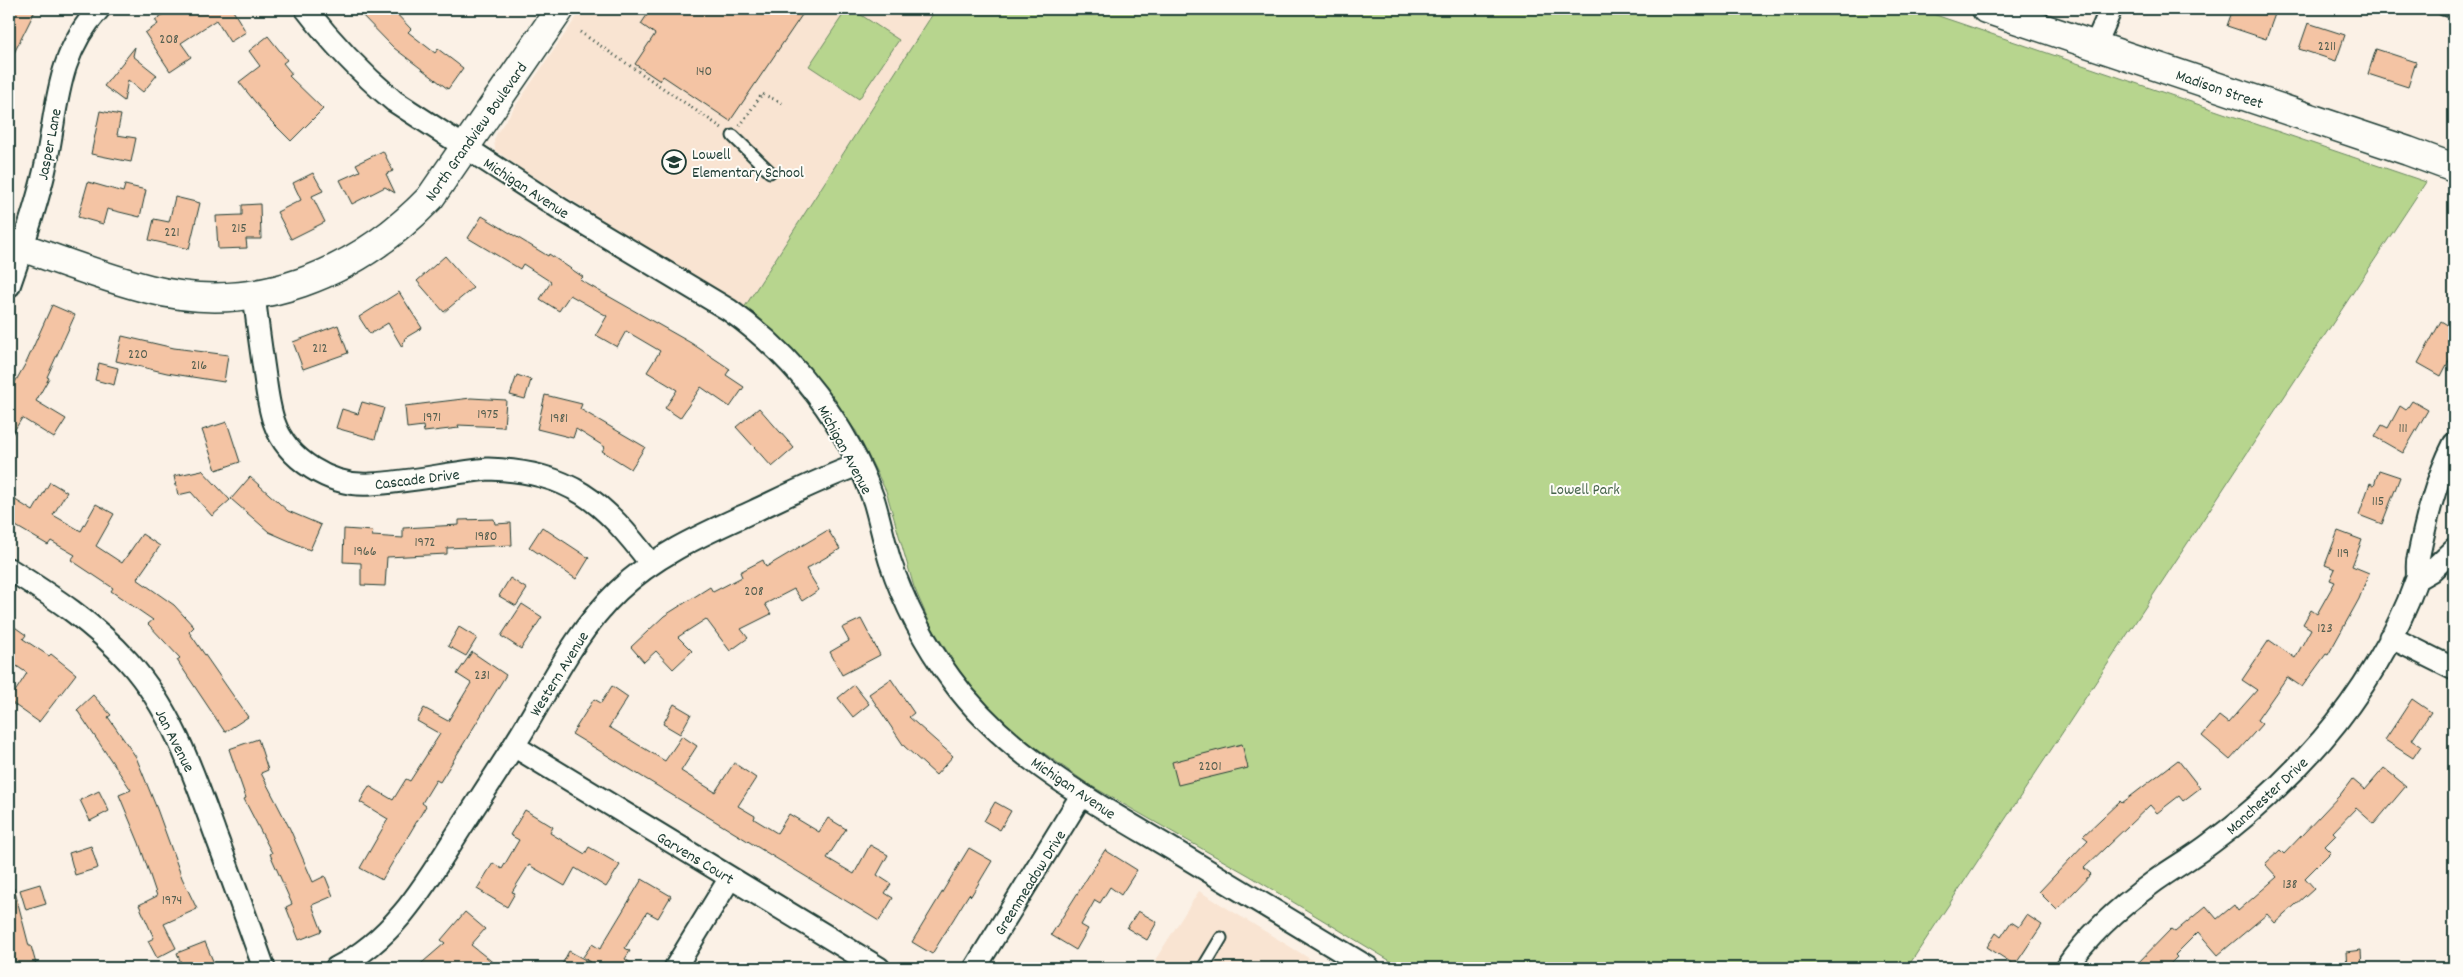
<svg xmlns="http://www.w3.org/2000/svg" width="2463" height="977" viewBox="0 0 2463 977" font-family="Dekko,sans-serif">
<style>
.built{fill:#f9e4d2}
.green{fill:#b7d58e;stroke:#6b8961}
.building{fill:#f4c4a4;stroke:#1f3d34}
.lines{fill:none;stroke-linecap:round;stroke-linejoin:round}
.lane-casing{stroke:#1f3d34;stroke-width:15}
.street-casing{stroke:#1f3d34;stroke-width:25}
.secondary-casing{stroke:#1f3d34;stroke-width:31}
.path{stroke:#1f3d34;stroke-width:3;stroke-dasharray:1 4;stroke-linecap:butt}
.lane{stroke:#fdfcf7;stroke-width:11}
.street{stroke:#fdfcf7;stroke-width:21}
.secondary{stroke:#fdfcf7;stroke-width:28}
.labels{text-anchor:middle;stroke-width:4;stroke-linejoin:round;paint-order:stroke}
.number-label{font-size:14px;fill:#545f50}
.street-label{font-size:16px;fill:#1f3d34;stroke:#fdfcf7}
.poi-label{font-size:16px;fill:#1f3d34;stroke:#fdfcf7;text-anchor:start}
.park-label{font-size:16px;fill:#45634a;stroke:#fdfcf7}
</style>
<rect width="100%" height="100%" fill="#fbf1e6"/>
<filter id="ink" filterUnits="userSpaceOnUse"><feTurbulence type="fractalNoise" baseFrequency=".02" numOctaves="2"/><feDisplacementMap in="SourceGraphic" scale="10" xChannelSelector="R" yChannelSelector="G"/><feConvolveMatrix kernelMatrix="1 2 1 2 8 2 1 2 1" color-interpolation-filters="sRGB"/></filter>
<g filter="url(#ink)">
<path class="built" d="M582 9H936L744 308 520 168 495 150 494 140 497 133Z
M1199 891 1325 968H1150Z"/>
<path class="green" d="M847 9H852L899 40 859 99 809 66Z
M936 9H1918L2426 182 1907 968H1402L1250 876 1088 784 1011 730 987 706 964 678 931 626 914 587 886 491 856 431 797 357 744 308Z"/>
<path class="building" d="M9 9H36L9 63Z
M171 9H232L246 32 230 42 216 20 181 43 191 57 170 71 145 33 158 24 155 20Z
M356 9H392L411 29 408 32 435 53 438 49 463 68 448 89 394 48Z
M651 9H806L730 121 663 76 660 81 635 64 655 34 641 24Z
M2233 9H2259L2275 14 2266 39 2227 26Z
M2308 23 2345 35 2336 61 2299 49Z
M268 36 287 60 283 63 292 74 289 76 323 109 291 141 268 118 239 82 260 66 249 51Z
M135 47 133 56 157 75 143 92 128 80 124 101 104 86Z
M2376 49 2416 62 2408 87 2368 74Z
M100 111 121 115 117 135 136 138 131 162 91 154Z
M383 151 393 171 386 174 395 193 385 187 352 204 340 180 360 171 356 164Z
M313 173 323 191 312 196 325 222 291 239 277 212 301 200 293 183Z
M88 182 123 192 125 185 146 190 140 217 107 209 103 224 78 217Z
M175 197 200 203 189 249 149 240 154 219 169 222Z
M260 204 261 239H246L247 248 218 249 216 216 242 215V205Z
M482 216 548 256 549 254 583 277 580 280 691 343 730 369 726 375 744 387 730 407 701 387 680 418 665 408 677 390 647 372 660 351 626 331 617 347 596 335 607 316 570 295 559 311 540 299 551 282 523 264 520 269 468 238Z
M445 256 473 288 444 312 417 281Z
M399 292 422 328 405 338 402 347 388 323 370 334 359 317Z
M52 305 75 315 47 377 49 378 36 401 66 419 54 438 22 418 9 439V393L27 361Z
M2441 321 2454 329V351L2441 376 2418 363Z
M338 325 348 353 303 369 293 342Z
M122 336 174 348 228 355 224 382 167 373 116 361Z
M99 363 118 368 114 385 95 380Z
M517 375 531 380 525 399 510 395Z
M545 395 582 404 580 409 645 447 631 469 602 451 605 447 576 429 573 438 537 429Z
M471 398 506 400 504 427 458 425 459 428 424 432 423 426 407 428 405 406Z
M2412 401 2428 410 2403 453 2375 437 2382 425 2388 428 2400 406 2406 410Z
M362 402 384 408 375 439 336 428 342 409 358 414Z
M759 408 794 448 772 467 736 427Z
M227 422 240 462 216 470 202 430Z
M202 470 230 500 212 516 191 492 178 495 174 476Z
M2379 470 2400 477 2382 524 2359 515 2370 483 2374 485Z
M250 477 288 511 321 525 310 550 269 532 231 499Z
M50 482 67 492 53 515 81 531 96 504 114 514 96 546 122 563 142 534 160 546 137 579 174 605 194 627 189 632 248 717 225 732 177 660 180 658 148 624 153 620 111 591 113 588 71 560 75 555 51 541 48 545 9 522V496L33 511Z
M494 519 495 524 511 523 512 545 447 548V554L387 557 385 586 361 585V563L343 562 344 529 373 531 372 536 403 538V528L459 525V520Z
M542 527 589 558 576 579 529 547Z
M828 530 840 549 806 569 819 590 802 601 794 589 765 604 771 614 741 629 748 638 730 651 706 619 678 637 692 651 673 669 656 651 644 662 631 647 664 616 710 587 713 592 742 577 740 572 763 560 766 567Z
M2338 531 2362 540 2352 566 2369 573 2359 599 2328 655 2326 654 2302 687 2287 677 2257 720 2262 724 2230 760 2202 736 2219 716 2228 723 2257 690 2242 680 2269 640 2295 658 2311 629 2303 624 2311 610 2317 614 2335 582 2330 580 2335 569 2325 565Z
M510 578 527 589 516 606 499 596Z
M522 604 542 617 521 649 501 636Z
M861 619 880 655 842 675 830 652 849 641 842 628Z
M9 623 26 635 23 639 49 656 51 654 76 674 39 722 9 701 27 673 9 661Z
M459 627 477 638 466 656 448 646Z
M472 652 506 675 440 782 436 780 422 803 426 806 382 880 360 868 388 819 360 802 369 786 393 800 406 779 410 781 440 734 417 721 424 708 448 721 471 683 457 674Z
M891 679 914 713 909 717 953 756 936 775 904 746 869 694Z
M854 685 869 704 853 717 838 698Z
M612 686 628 697 609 727 665 761 682 736 697 746 681 771 715 792 734 763 756 778 738 806 755 816 754 819 777 833 789 814 819 832 828 818 846 829 827 858 854 874 870 845 888 855 877 875 891 884 885 893 893 898 879 921 572 734 594 699 601 703Z
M93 695 111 715 108 717 136 757 157 809 182 878 197 909 164 924 176 948 157 958 148 941 154 938 139 905 157 896 139 843 119 795 131 790 77 710Z
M2412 699 2431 712 2412 740 2421 746 2413 758 2385 740Z
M674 704 691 714 680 734 663 724Z
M258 739 268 770 261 773 290 829 313 882 325 876 333 896 312 905 322 931 299 940 286 907 292 904 270 854 272 853 244 799 246 798 229 749Z
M1242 744 1248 768 1178 785 1172 762Z
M2178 760 2200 788 2183 801 2179 796 2157 813 2150 805 2084 868 2091 874 2057 910 2039 892 2088 840 2083 836 2120 801 2122 803Z
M2384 768 2406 786 2374 824 2356 808 2333 832 2336 835 2325 846 2331 852 2305 878 2314 888 2275 923 2267 914 2218 955 2198 932 2175 955 2177 957 2166 968H2133L2171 929 2175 932 2206 906 2217 919 2234 905 2238 911 2277 877 2265 864 2280 850 2284 854 2340 795 2352 779 2365 790Z
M99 791 109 811 90 821 80 800Z
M995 802 1011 811 1000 830 984 821Z
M525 810 553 827 550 833 585 854 589 847 620 865 606 887 575 868 565 886 529 865 512 892 515 893 507 907 477 889 493 863 502 869 519 840 510 835Z
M91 846 98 868 75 875 69 853Z
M969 848 992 861 971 896 969 894 932 954 912 942Z
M1105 850 1137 870 1121 895 1110 887 1100 903 1095 900 1081 925 1088 929 1076 950 1051 935Z
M642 879 671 896 658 918 647 912 625 948 630 951 625 959 638 968H560L569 951 591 963 583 957 592 944 600 949Z
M40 884 46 904 26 910 20 890Z
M9 888H14L29 946H31L36 964 19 968H17L9 938Z
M1138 911 1157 922 1147 940 1127 928Z
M465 912 485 929 471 945 500 968H416L445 943 441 940Z
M2027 915 2042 925 2015 965 1987 947 1996 933 2001 937 2011 922 2019 927Z
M205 942 216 968H183L177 953Z
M2361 950 2362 968H2347L2346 952Z"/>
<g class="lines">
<g class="lane-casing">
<path id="lane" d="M2443 9 2454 12
M733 136 770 172
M1203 968 1221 938"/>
</g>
<g class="street-casing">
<path id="street" d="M306 9C332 43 361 73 394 101L562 210 729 310C795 357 847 424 874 501 880 521 884 542 890 561 904 603 925 644 951 679 1008 758 1097 804 1177 852 1241 891 1305 930 1369 968
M2095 46 2111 9
M9 286C22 249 35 211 44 173 58 113 54 57 99 9
M254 294C257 322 261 349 265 377 267 392 269 408 274 422 287 460 331 487 371 484 410 482 449 473 488 469 571 472 603 501 651 564
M9 569C52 596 94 623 128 661 172 710 193 772 215 833 232 878 248 923 264 968
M2417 579 2431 571 2454 549
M2390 637 2454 669
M514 746 879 968
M336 968C390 941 421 892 452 842 472 810 493 779 513 747 547 694 572 635 618 591 656 554 706 533 754 511 788 495 822 478 858 465
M675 968 730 878
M975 968 1081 796
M2066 968C2088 935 2122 905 2155 881 2173 868 2193 857 2211 843 2252 813 2288 779 2322 740 2359 697 2397 636 2416 581 2419 575 2416 566 2418 559 2426 520 2436 479 2454 444"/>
</g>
<g class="secondary-casing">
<path id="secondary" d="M1986 9 2408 151 2454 168
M9 243C55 258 101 277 149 289 255 316 356 275 430 198L560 9"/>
</g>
<path class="path" d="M580 32 722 128
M740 126 762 94 783 103"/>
<use href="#lane" class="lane"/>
<use href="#street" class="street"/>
<use href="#secondary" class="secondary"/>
</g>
</g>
<defs>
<g id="school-ring" transform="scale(1.25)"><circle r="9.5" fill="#fdfcf7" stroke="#1f3d34" stroke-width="1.5"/><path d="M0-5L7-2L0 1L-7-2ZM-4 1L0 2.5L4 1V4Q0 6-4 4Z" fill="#1f3d34"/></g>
</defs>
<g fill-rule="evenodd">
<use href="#school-ring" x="674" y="162"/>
</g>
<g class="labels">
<g class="number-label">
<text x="169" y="43">208</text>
<text x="2327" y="50">2211</text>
<text x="704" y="75">140</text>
<text x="239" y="232">215</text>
<text x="172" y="236">221</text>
<text x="320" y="352">212</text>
<text x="138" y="358">220</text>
<text x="199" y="369">216</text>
<text x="488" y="418">1975</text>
<text x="432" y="421">1971</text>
<text x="559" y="422">1981</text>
<text x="2403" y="432">111</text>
<text x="2378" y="505">115</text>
<text x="486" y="540">1980</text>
<text x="425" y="546">1972</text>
<text x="365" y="555">1966</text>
<text x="2343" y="557">119</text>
<text x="754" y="595">208</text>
<text x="2325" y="632">123</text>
<text x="482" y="679">231</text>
<text x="1210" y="770">2201</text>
<text x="2290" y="888">138</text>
<text x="172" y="904">1974</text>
</g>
<g class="street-label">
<text transform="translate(2220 88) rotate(19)" y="6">Madison Street</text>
<text transform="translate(475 131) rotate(-55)" y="6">North Grandview Boulevard</text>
<text transform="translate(48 144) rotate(-79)" y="6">Jasper Lane</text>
<text transform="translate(527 187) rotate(33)" y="6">Michigan Avenue</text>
<text transform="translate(846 449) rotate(62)" y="6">Michigan Avenue</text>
<text transform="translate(417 478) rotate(-7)" y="6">Cascade Drive</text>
<text transform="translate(558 673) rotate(-58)" y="6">Western Avenue</text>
<text transform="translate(176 740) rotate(63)" y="6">Jan Avenue</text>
<text transform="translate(1074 787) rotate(34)" y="6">Michigan Avenue</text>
<text transform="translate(2266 795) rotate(-43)" y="6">Manchester Drive</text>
<text transform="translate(696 857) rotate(31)" y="6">Garvens Court</text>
<text transform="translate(1029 882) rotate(-58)" y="6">Greenmeadow Drive</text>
</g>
<g class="poi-label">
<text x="692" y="159">Lowell<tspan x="692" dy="18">Elementary School</tspan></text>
</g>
<g class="park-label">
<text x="1585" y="494">Lowell Park</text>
</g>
</g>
<rect width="2463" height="977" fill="none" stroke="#fdfcf7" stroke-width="30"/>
<rect x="15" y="15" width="2433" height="947" fill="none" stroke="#1f3d34" stroke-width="2" filter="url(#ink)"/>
</svg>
